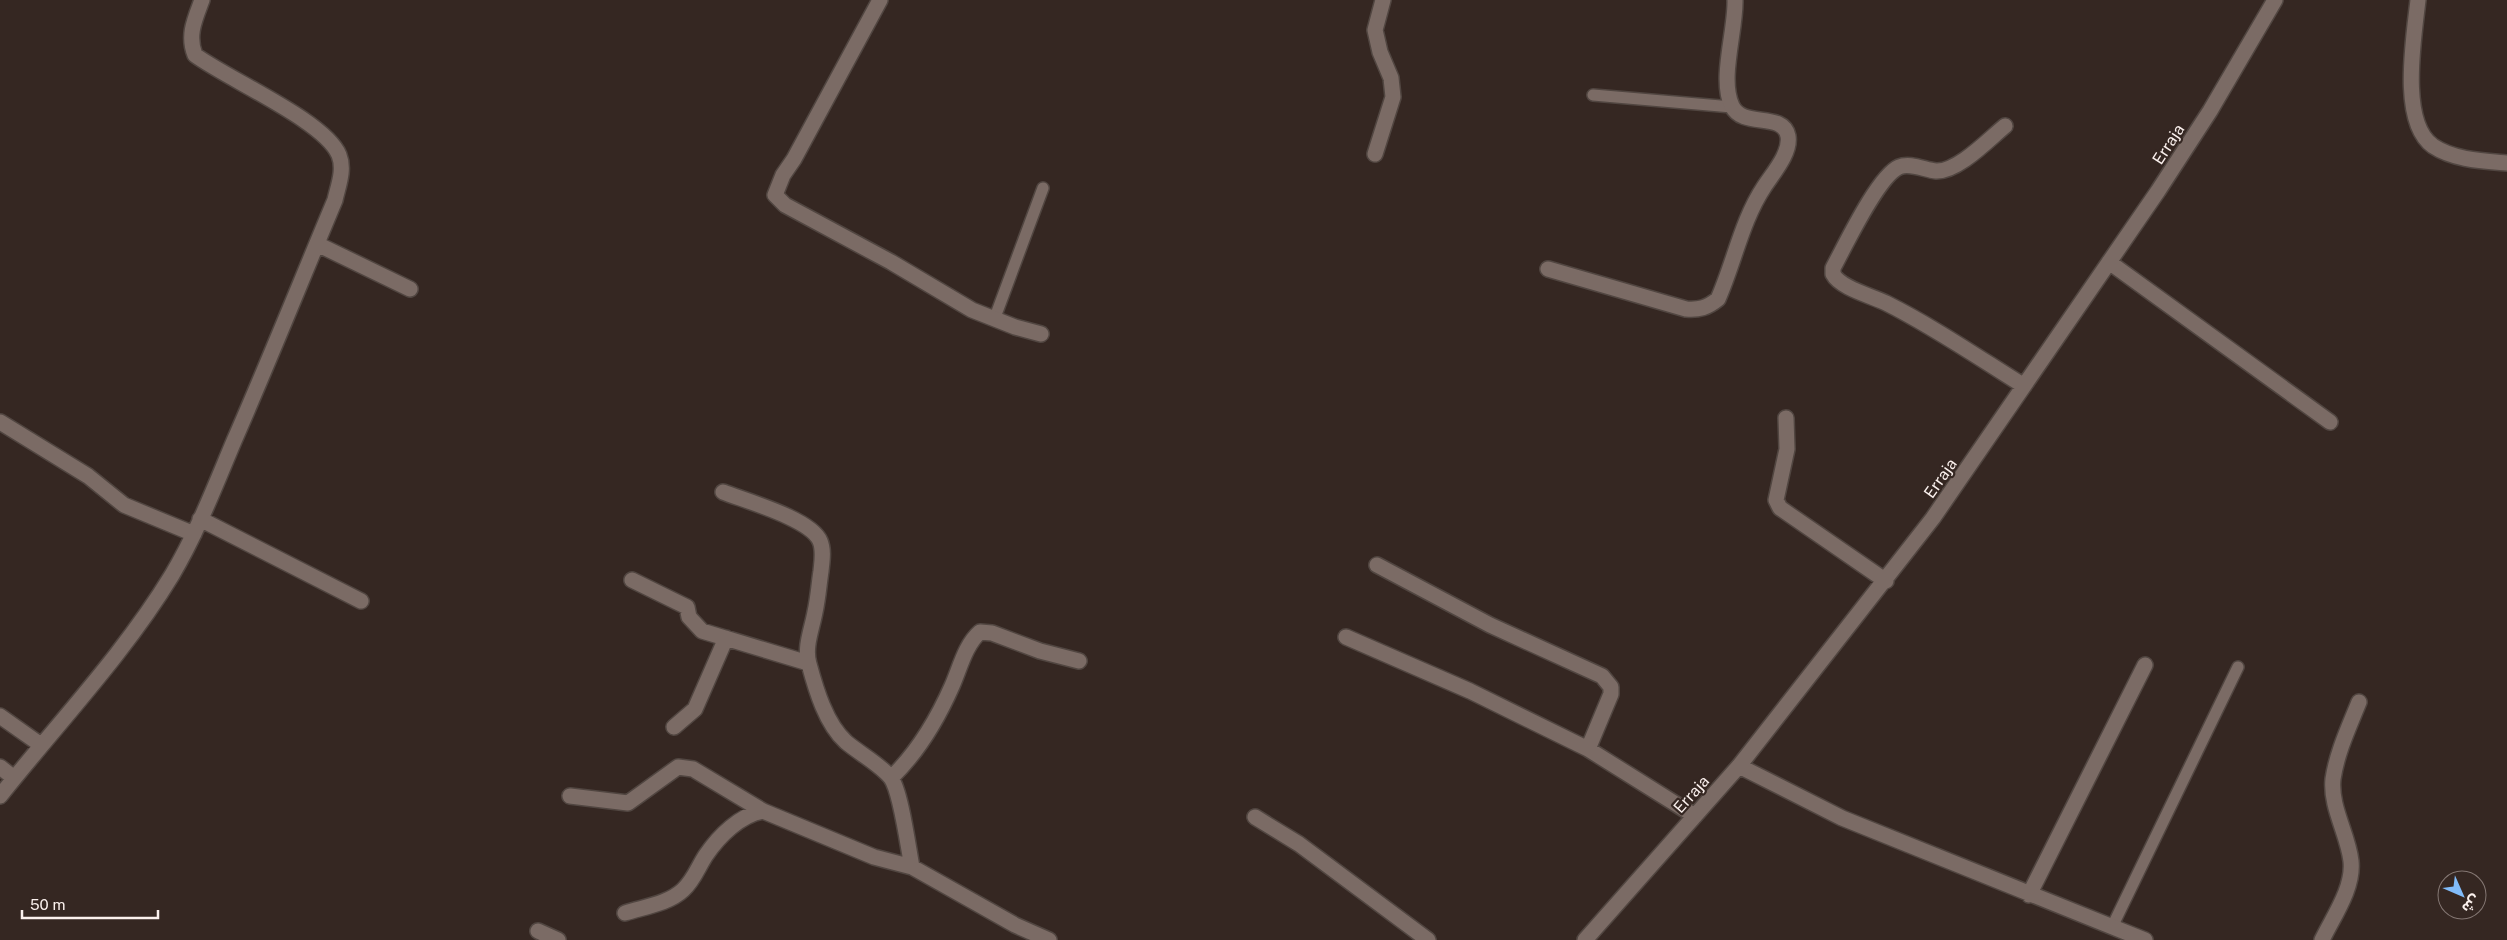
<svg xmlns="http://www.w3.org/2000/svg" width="2507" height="940" viewBox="0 0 2507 940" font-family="'Public Sans','Noto Sans Arabic',sans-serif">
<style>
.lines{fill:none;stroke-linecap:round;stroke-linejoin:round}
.lane-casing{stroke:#514641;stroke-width:14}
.street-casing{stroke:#514641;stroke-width:18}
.lane{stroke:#7b6b65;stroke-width:11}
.street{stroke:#7b6b65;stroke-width:15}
.labels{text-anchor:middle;stroke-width:4.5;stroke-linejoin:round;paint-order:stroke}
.street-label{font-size:16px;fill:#faf0ed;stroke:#352722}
</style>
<rect width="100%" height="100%" fill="#352722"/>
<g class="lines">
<g class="lane-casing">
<path id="lane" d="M1593 95 1732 107
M994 320 1043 188
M2112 927 2238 667"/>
</g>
<g class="street-casing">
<path id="street" d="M880 0 794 159 783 175 775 195 785 205 891 262 972 310 1015 327 1041 334
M2418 0C2414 37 2399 122 2433 146 2454 160 2483 161 2507 163
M2005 126C1989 139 1958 172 1936 171 1925 170 1910 162 1899 167 1878 176 1845 246 1833 268V274C1840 288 1872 296 1886 303 1934 327 1979 358 2024 386
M1375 154 1393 97 1391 78 1380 52 1375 30 1383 0
M317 244 410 289
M2109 262 2330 422
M1548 269 1686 309C1699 310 1707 308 1718 299 1734 263 1742 220 1764 187 1773 173 1791 153 1788 136 1783 111 1743 129 1732 106 1719 79 1736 30 1735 0
M1786 418 1787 449 1776 500 1780 508 1886 581
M0 422 88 476 124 505 194 534
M723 492C746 501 811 519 820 541 824 550 822 561 821 571 819 584 818 599 815 612 812 629 804 647 809 664 816 690 826 724 846 742 859 753 881 765 891 778 901 792 908 847 912 867L1015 925 1049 940
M200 519 361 601
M1377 565 1490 625 1602 676 1611 687V694L1588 749
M632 580 687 607 689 617 702 631 808 663
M1346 637 1470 691 1588 749 1695 816
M0 716 41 745
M674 727 695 709 726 638
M1739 766 1842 818 2145 940
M0 767 14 778
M891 778C917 753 937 720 952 686 960 668 965 645 980 632L992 633 1040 651 1079 661
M0 796C58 723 124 654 172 575 197 533 215 486 234 441 269 361 301 281 335 200 338 186 345 170 339 155 325 121 229 80 195 55 187 35 195 19 202 0
M570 796 628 803 678 767 693 769 763 811
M1255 817 1299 844 1428 940
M2029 895 2145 665
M625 913C643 907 668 904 683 890 694 880 698 867 706 855 719 836 740 815 763 811L874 857 912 867
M538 931 558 940
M1585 940 1739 766 1933 518 2158 191 2210 111 2275 0
M2322 940C2333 917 2354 888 2351 861 2348 834 2330 807 2333 779 2337 752 2349 727 2359 702"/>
</g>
<use href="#lane" class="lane"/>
<use href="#street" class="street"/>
</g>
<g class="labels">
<g class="street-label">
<text transform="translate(2168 144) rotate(-57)" y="6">Erraja</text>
<text transform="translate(1940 478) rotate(-55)" y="6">Erraja</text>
<text transform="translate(1691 794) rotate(-48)" y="6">Erraja</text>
</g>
</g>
<g transform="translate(2462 895) rotate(135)"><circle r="24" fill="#352722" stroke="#847773"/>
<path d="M0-4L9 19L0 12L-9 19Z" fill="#81bcfa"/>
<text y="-8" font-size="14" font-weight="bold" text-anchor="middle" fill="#faf0ed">ش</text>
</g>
<path d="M22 910v8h136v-8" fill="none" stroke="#faf0ed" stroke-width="2.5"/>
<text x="30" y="910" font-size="15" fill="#faf0ed" stroke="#352722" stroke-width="4" paint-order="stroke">50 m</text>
</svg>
